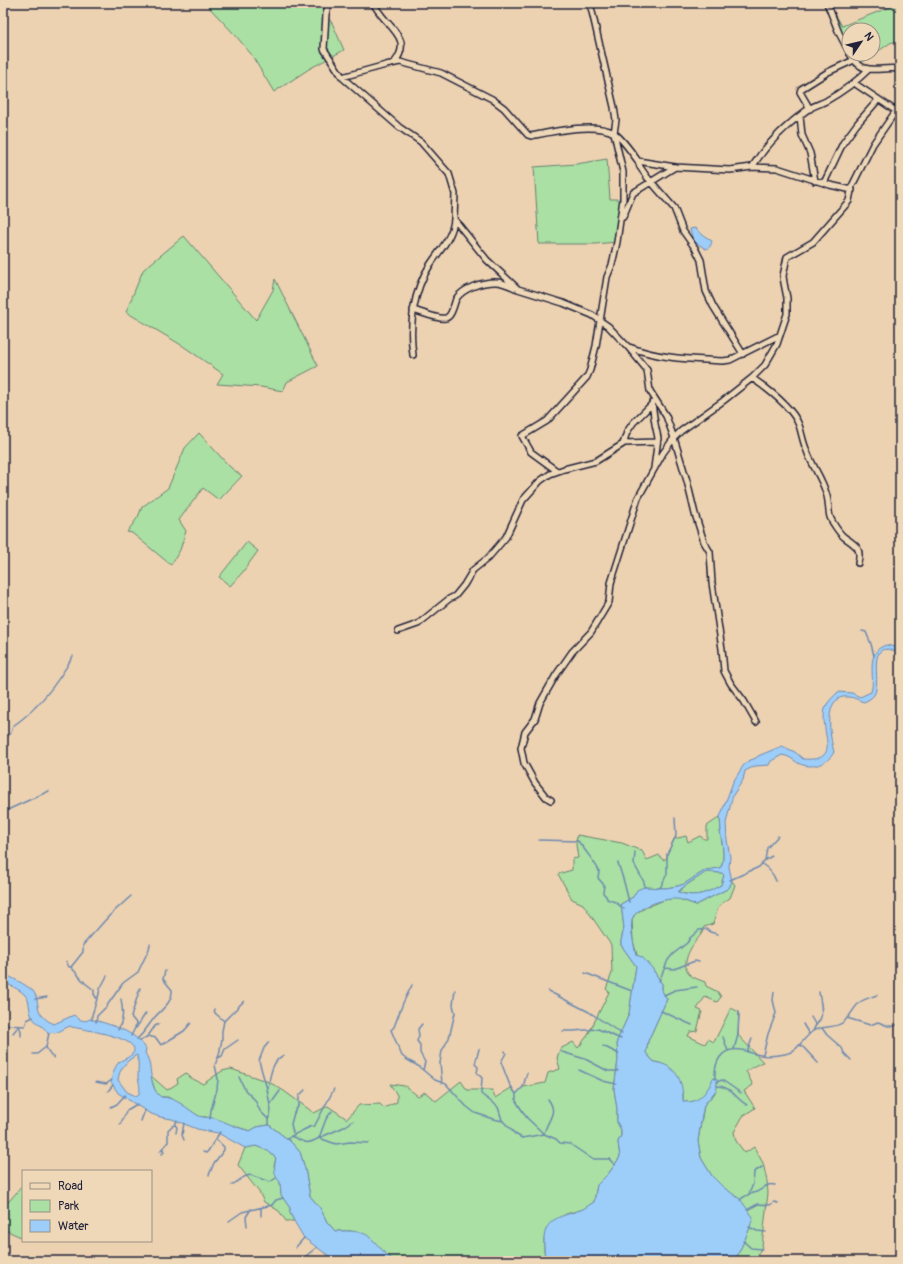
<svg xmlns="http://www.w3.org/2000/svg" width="903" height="1264" viewBox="0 0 903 1264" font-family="Pangolin,sans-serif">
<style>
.green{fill:#aae0a3;stroke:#66816f;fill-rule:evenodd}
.water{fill:#9dcefa;stroke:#6c89ae;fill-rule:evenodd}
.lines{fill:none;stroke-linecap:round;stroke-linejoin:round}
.stream{stroke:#6c89ae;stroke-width:1.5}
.street-casing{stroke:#22223b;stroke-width:8}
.street{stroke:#eed8b7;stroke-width:5}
</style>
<rect width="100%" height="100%" fill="#edd2b2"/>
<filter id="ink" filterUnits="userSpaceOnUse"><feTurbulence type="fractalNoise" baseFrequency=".025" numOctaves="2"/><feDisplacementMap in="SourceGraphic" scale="8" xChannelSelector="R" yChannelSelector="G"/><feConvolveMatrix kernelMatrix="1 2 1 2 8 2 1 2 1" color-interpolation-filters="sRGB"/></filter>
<g filter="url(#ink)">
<path class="green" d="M205 3H310L322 7 333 25 344 50 309 69 274 92 251 54 236 36Z
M829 3 842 26 900 3V40L890 43 870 57 855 67 836 33 824 5ZM849 30H873V54H849Z
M607 159 610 199H623L617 242 595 244H539L534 167 576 164Z
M184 236 256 320 273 290 275 279 318 366 287 382 283 391 261 387 217 384 223 374 183 346 126 312 143 270Z
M199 433 230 467 242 476 219 500 203 488 179 520 186 531 180 550 171 565 132 533 127 532 138 517 142 507 168 488 185 448Z
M247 542 258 551 242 573 230 586 219 577Z
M720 817 721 831 720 832C722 841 726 861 720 868L706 870 684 884 678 886 666 888 644 887 633 897 621 904 624 928 621 941V945L636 966 629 1014 617 1041 618 1060 614 1089 617 1109V1122L621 1130V1136L618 1142 620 1157 609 1173 597 1185 594 1202 584 1209 566 1214 546 1230 544 1239V1251L547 1261H394L387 1256 379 1247 351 1231H335L327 1222 320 1208 310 1196 305 1169 300 1152 290 1141 269 1125 257 1127 250 1131 206 1117H200L168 1097H161L156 1093 150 1075 167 1090 178 1083 177 1079 186 1073 191 1078 203 1084 222 1071 231 1069 269 1082 284 1091 314 1113 328 1106 347 1119 359 1105 380 1104 384 1108 397 1102V1095L390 1084 405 1086 418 1096 425 1092 436 1101 461 1081 467 1090H492L495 1098 511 1088 516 1094 523 1087 545 1083 548 1073 560 1069 557 1058 560 1049 573 1042 578 1048 588 1035 609 992 606 989 612 973 611 945 583 904 572 899 558 874 572 870V859L578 858 576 845 577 835 622 843 642 851 647 860 659 855 663 860 667 858V854L674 839 686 836 688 842 700 836 704 839H707V826Z
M706 872 722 873 724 875 721 885C705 894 696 898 678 892 686 884 697 879 706 872Z
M732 881 735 885 730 898 723 902 718 908 713 924 704 927C702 936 697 938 693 945 688 952 682 966 689 974 693 978 700 980 705 982L706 986 718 992 721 997 717 1002 705 997 697 1009 702 1011 697 1031 690 1032 688 1036 705 1044 708 1039 714 1042 731 1008 739 1012 738 1035 763 1062 746 1071 753 1085 744 1091 755 1108 743 1116 734 1132 736 1141 745 1153 754 1147 763 1163 767 1181 768 1193 762 1246 757 1257 749 1261H735L749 1230 723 1187 712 1176 701 1158 698 1141 704 1105 715 1093 713 1079C709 1091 697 1106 683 1101V1093L660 1063 654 1062 646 1053 648 1041 667 999 662 991V984L652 968 637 955 633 941 632 919 636 913 645 908 664 900 676 898 696 905 729 888Z
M256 1146 268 1151 276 1158 274 1166 280 1182 281 1195 290 1208V1213L294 1221H286L279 1211 264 1202 259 1192 238 1165 245 1148Z
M23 1185V1238L3 1229V1208Z"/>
<path class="water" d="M695 228 700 233 712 241C711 245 710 248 706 249L693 241 690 229Z
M886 645 900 648V653C863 636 883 680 874 695 872 698 868 700 864 702 859 701 854 697 849 697 822 693 830 738 834 752 828 764 811 770 798 763 792 759 789 756 782 755L771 761 769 765 755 766 745 771 743 780 733 795 726 823 727 840 730 857 729 867 732 881 729 888 696 905C690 903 682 899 675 899 664 898 634 908 632 920 630 931 634 944 636 955L642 957 652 968 662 984V991L667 999 648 1041 646 1053 654 1062C677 1065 683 1081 683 1101 697 1106 709 1090 713 1078L717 1079V1089L704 1105 702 1115 698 1141 701 1158 712 1176 723 1187 740 1199 753 1217 749 1230 735 1261H547C544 1255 544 1249 544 1242 543 1216 566 1216 583 1209 587 1207 590 1204 594 1202L597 1185 609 1173 620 1157 618 1142 621 1136V1130L617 1122V1109L614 1089 618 1060 617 1041 629 1014 636 966 621 945V941L624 928 621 904 633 897 637 890 644 887 666 888 678 886 684 884 706 870 720 868C726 861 722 841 720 831H721L720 817 733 782 743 766 748 761 756 758 758 756 782 746 795 752 803 759C844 762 819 733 825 709 827 702 833 697 838 692L852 693 860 697 871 692C876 676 864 652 886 645ZM706 872 722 873 724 875 721 885C705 894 695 898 678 892 684 885 698 878 706 872Z
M3 973C13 979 24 983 33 991 37 996 37 1000 38 1006 39 1014 46 1021 54 1024L74 1015C78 1019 84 1023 90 1019 109 1024 136 1031 146 1049L145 1053C154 1066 147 1086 161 1097 176 1097 187 1109 199 1116 203 1118 210 1117 214 1118 226 1122 237 1128 250 1131L257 1127 269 1125 290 1141 300 1152 305 1169 310 1196 320 1208 327 1222 335 1231C345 1231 358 1230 367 1235 377 1242 384 1254 394 1261H336L304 1238 294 1221 290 1213V1208L281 1195 280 1182C273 1175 274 1167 276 1158L268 1151 256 1146 245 1148 218 1133 197 1129 172 1119 160 1117 149 1113 118 1093 111 1082C112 1075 114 1068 119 1062 123 1059 132 1057 134 1051 137 1037 81 1029 72 1027L70 1026C64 1028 60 1032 54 1033L51 1032 48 1034C45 1026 37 1025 33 1018 29 1013 30 1006 28 1000 25 991 11 986 3 982ZM137 1055C139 1062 138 1070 138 1077 139 1083 141 1088 139 1094L136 1096 127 1092 118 1080C119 1069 127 1060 137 1055Z"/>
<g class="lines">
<path class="stream" d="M862 631 866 632 871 644 874 656
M3 740 11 733 13 726C39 708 57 684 73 656
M3 812 49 791
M539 840 578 841C582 846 598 867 599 871 599 873 598 876 598 878L604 885 603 893 606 896 607 899 615 902 624 909
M635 852 634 864 644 882 645 887
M765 860 772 856
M618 863 624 882 629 902
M762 864C768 868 774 875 776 881
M730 880 759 867 765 860 767 848 778 836
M660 888 667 874V854L676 836 675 818
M66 961 69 967H71
M665 968 674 969 695 961 699 962
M585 973 632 991
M659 981 668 960 673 954 687 943 690 938 699 930 708 929 710 932 718 934
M412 985 403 1003 394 1027 391 1030 402 1056 406 1059 418 1066 435 1080 446 1084 466 1106 475 1113 493 1119 503 1121 515 1134 522 1138 544 1134
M548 991 589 1012 622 1034
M664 995 675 990 697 987
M98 998 100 989 107 976
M35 999 47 997
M214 1009 215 1013 224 1021
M661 1011 692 1025
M811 1017 815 1024
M847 1018 870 1025 878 1022 888 1026H895L899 1023
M3 1020 6 1025 25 1026 27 1020 33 1017
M92 1020V1015L97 999 94 994V990L85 983 71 967 83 952V945L109 916 131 896
M96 1022 97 1016 106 1007 123 983 138 972 149 949 150 944
M422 1024 418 1029 419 1036 417 1041 420 1045V1053L425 1062 423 1070
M803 1024 809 1034
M19 1026 21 1031V1036
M136 1028 146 1013
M822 1028 827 1035 842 1048 844 1053 851 1060
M118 1030C124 1019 123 1011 121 999
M563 1031H573L598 1029 621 1039
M813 1031C816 1023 817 1025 820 1020 824 1012 820 1001 819 992
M13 1033 18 1027
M131 1036 135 1028 136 1023 131 1017 140 988
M148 1036 156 1038 161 1045 184 1031 191 1023
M723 1037 728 1051
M137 1039C145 1032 149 1024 155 1017 162 1009 173 1002 172 990L163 979 165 971
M140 1041 148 1036 155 1026 159 1024
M800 1045 804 1048 818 1063
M603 1046 619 1054
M46 1047 50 1055 54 1058
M479 1049 475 1064 478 1067 477 1073 482 1078 481 1094 498 1107 502 1120
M734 1049 738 1035 739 1012
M505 1051 506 1053 501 1062 509 1083 516 1094V1101L527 1118 544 1134 556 1139 560 1143 570 1144 592 1159H609L615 1165
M562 1052 585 1059 608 1071H618
M747 1052 752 1039
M33 1054H37L46 1047 49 1033
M763 1055 768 1034 776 1013 773 1000 774 992
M218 1058 222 1056 225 1049 238 1040
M579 1070 603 1081 616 1084
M239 1077 245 1090 255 1100 260 1111 269 1120V1125
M715 1079C714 1062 721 1047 741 1050 745 1050 750 1053 755 1054 764 1056 776 1056 785 1054 798 1052 803 1038 813 1031 822 1025 833 1029 842 1023 850 1018 853 1008 860 1002 864 999 872 997 877 995
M96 1082 106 1084 112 1080
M717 1082 722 1080 741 1093
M442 1083 440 1063 442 1051 449 1038 455 1013 453 1005 455 990
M717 1086C731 1086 736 1099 747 1105
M268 1088C270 1076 272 1060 284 1055
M108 1091 113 1085
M516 1094 523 1087 527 1073
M270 1105 280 1091
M111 1107 117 1104 125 1095
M210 1119 211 1110 217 1089 218 1079 215 1065 219 1055 222 1039V1031L224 1021 244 1001
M269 1120 271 1110 267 1089 259 1061 264 1048 269 1042
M141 1121 145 1110
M184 1123 182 1135 184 1140
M120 1125 127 1110 137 1104
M175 1125 177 1127 176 1133
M293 1133 291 1124 294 1113 299 1105V1096L305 1090
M544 1134C547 1119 559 1114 548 1099
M291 1136C305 1142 305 1146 319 1138L336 1144 350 1142 369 1143
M319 1138 344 1127 353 1121
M319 1138 326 1119 332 1111
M287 1139C295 1133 303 1131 311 1126L314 1127 334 1089
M160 1151 168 1142V1130L172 1126 175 1125 177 1120
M203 1152 206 1153 208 1151 220 1132
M162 1154 164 1152 163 1149
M209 1175 214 1163 224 1150V1147L216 1139
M232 1185 244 1177 250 1175 270 1182 276 1178
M749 1194 753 1184 754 1172 762 1167
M740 1200C748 1192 754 1195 760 1190 765 1187 768 1183 775 1185
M261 1208V1216
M747 1210 758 1204 770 1205 774 1202 778 1203
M229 1221 242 1212 272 1205 276 1200 283 1198
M247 1226 246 1217 251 1209
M749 1227 757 1231 766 1232
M743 1241 751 1248 762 1249
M295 1248 304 1238
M300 1261 317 1247"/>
<g class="street-casing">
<path id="street" d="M329 3 326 14 324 49 343 78 399 127 421 142 449 174 455 194 454 219 487 260 518 289 563 303 592 315 608 326 628 347 647 370 650 391 666 416 674 438 687 481 695 514 704 542 710 552 712 583 722 649 724 671 731 684 744 701 756 722
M373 3C376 8 379 12 382 16 395 32 411 42 394 63
M827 3 839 33 849 52
M850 54C864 78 878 66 900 69
M342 77 386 65 400 62 441 73 492 99 504 108 528 135 531 136C551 132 595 122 614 133 622 138 632 153 638 161L675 167 730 170 752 167 777 168 830 185 852 190
M854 83 896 111
M810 109 800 92 801 89 828 72 854 60
M800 116 802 135 810 153 815 181
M638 161 640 167 647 177 674 208 683 231 695 248 701 260 706 291 713 306 743 354
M752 167C766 145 785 126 807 110 813 106 820 104 826 101 842 92 856 82 868 70
M824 183 843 143 857 124 878 100
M623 217 633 193 675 167
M413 310C421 312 439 320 446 318 452 316 454 304 456 299 463 288 482 282 495 282 502 282 509 285 515 288
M629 347C661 359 690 359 723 361L730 360 780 335
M413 355C409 326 413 291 430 265 439 251 453 237 454 219
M752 378C768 389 792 407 799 425 802 434 803 443 807 451 812 466 822 478 826 493 829 500 828 509 830 517 832 522 839 533 844 537 855 545 862 547 858 563
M652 403 655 424 658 438 654 468
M624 443 657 442
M557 471 531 452 522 436 547 421 587 377 590 370 596 346 607 277 612 265 617 242 623 199V172L614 133 616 120 614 107 590 3
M398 631 418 624 449 599 455 596 464 585 473 570 488 558 506 537 523 500 540 481 550 474 564 469 596 461 623 444 627 432 633 423 652 404
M551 800 546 797 535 783 524 763 521 748 525 732 535 719 540 703 556 675 572 652 591 632 609 602 611 583 638 498 663 453 674 438 681 431 723 401 752 378 765 365 777 344 787 314V298L784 283 783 276 787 257 813 242 849 201 852 186 873 144 900 105"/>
</g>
<use href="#street" class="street"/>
</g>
</g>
<rect width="903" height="1264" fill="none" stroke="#eed8b7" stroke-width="16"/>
<rect x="8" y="8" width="887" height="1248" fill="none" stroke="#22223b" stroke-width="1.5" filter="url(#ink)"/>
<rect x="22" y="1170" width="130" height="72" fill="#eed8b7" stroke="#9c8f85"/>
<rect x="30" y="1183" width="20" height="6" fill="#eed8b7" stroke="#9c8f85"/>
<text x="58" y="1190" font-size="12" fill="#22223b">Road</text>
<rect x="30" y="1200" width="20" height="12" fill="#aae0a3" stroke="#9c8f85"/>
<text x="58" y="1210" font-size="12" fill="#22223b">Park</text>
<rect x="30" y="1220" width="20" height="12" fill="#9dcefa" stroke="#9c8f85"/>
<text x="58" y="1230" font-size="12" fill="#22223b">Water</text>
<g transform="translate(861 42) rotate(55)"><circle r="19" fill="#eed8b7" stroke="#9c8f85"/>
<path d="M0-3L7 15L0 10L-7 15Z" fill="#22223b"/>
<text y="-6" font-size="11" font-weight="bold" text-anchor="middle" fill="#22223b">N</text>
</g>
</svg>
